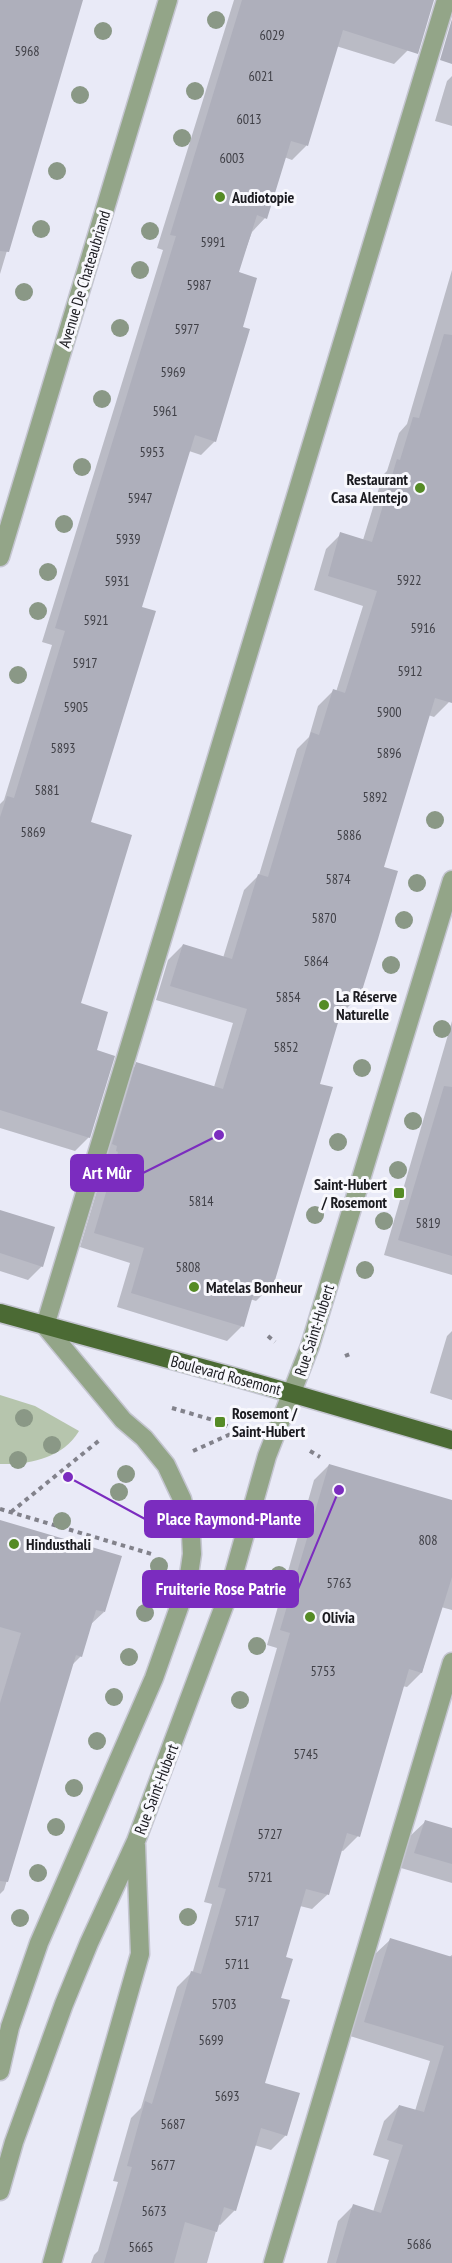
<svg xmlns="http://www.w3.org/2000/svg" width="452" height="2263" viewBox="0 0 452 2263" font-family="'PT Sans Narrow',sans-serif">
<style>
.green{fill:#b6c5ad}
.shadow{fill:#0003}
.building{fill:#aeafbb}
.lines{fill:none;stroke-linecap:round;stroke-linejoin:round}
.minor-casing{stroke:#c4c5d0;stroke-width:21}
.major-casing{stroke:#c4c5d0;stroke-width:21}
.path{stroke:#82828b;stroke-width:4;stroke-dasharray:4.5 4.5;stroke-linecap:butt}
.minor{stroke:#93a588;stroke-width:18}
.major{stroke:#4b6a34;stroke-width:18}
.tree{fill:#8a9886}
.poi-dot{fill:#558b25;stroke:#f8f8fd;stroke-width:2}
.labels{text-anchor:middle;stroke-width:6;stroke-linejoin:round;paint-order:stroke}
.number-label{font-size:14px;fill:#404047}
.poi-label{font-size:16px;font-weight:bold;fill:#1b1b20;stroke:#f8f8fd;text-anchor:start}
.street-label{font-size:16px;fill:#1b1b20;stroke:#f8f8fd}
.leader{fill:none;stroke:#7b2cbf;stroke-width:2}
.callout-dot{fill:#7b2cbf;stroke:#f8f8fd;stroke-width:2}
.callout{fill:#7b2cbf;stroke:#7b2cbf;stroke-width:2}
.callout-label{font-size:18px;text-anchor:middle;font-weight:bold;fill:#fff}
</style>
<rect width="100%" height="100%" fill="#e9eaf7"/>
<path class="green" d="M0 1395 35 1406 79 1431C63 1458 29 1465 0 1464Z"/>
<path class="shadow" d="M0 0H82L0 274Z
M234 0H424L408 50 394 64 336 46 306 146 292 160 284 157 265 218 252 232 237 273 241 328 215 441 201 455 189 451 141 608 89 823 79 1004 95 1051 89 1137 75 1151 0 1128V804L4 800 52 645 42 642 163 250 157 248Z
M452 76V126L435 121 447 81Z
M452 270V690L449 702 434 717 428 715 382 868 359 996 344 1011 340 1009 318 1085 271 1286 256 1301 250 1299 242 1326 227 1341 117 1307 130 1263 80 1247 104 1167 102 1166 122 1079 137 1064 214 1087 233 1023 156 1000 168 960 183 945 223 958 244 890 259 875 297 749 309 737 318 706 333 691 336 692 363 606 314 590 326 549 341 534 363 540 383 475 387 471 399 433 407 424Z
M452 1021V1275L384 1255Z
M0 1211 42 1266 28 1280 0 1271Z
M452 1331V1400L430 1393 447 1336Z
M329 1465 452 1502V1610L441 1607 422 1672 407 1687 402 1686 358 1836 343 1851 340 1850 327 1895 312 1909 300 1906 285 1958 279 1999 263 2084 286 2135 271 2150 254 2145 235 2210 220 2225 218 2224 207 2263H91L94 2255 98 2251 118 2182 113 2181 131 2118 141 2108 177 1987 193 1971 212 1904 204 1902 277 1648 267 1645 314 1480Z
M0 1521 104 1612 90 1625 81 1656 71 1666 4 1890 0 1894Z
M425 1822 452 1830V1883L401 1868 410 1836Z
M390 1940 449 1957 452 1955V2252L449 2263H327L338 2221 353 2206 373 2212 389 2160 373 2155 384 2121 399 2106 415 2111 430 2061 350 2036 375 1954Z"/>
<path class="building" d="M0 0H83L9 252 0 251Z
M242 0H434L418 54 343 30 308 146 291 141 267 219 257 215 239 272 257 278 243 327 250 329 216 442 195 435 142 607 156 611 91 822 132 835 81 1003 108 1012 97 1050 115 1056 90 1138 0 1110V817L7 796 14 798 65 631 55 628 176 236 170 235Z
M452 19V64L440 60Z
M444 334 452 335V703L435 698 384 867 398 871 378 939 360 997 347 992 320 1084 333 1087 297 1206 273 1287 257 1282 244 1327 131 1293 144 1248 94 1233 118 1152 116 1151 117 1146 112 1144 136 1062 223 1089 247 1009 170 986 183 944 232 959 258 874 268 877 311 732 319 735 333 689 345 693 377 591 328 576 340 532 372 542 397 459 400 460 413 417 419 418Z
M444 1086 452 1087V1256L398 1240Z
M0 1210 55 1227 43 1267 0 1253Z
M329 1464 452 1500V1577L422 1673 409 1669 360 1837 347 1833 329 1895 306 1889 286 1957 293 1959 281 1998 290 2000 265 2083 300 2093 287 2136 261 2128 236 2211 224 2207 217 2232 185 2222 174 2263H104L132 2167 127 2166 145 2101 152 2104 191 1971 201 1974 226 1889 218 1887 290 1633 280 1630Z
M0 1520 122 1556 105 1612 96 1610 82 1657 76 1655 8 1882 0 1881V1703L21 1633 0 1627Z
M425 1820 452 1828V1864L414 1853Z
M390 1938 452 1957V2263H336L353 2204 381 2213 403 2145 387 2140 399 2105 424 2112 444 2046 364 2022Z"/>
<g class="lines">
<g class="minor-casing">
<path id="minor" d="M0 557 168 0
M0 2071 10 2027 39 1943 154 1678 188 1582 192 1554 191 1534 182 1499 166 1465 144 1438 123 1420 45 1326 446 0
M0 2191 14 2142 64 2004 89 1943 136 1841 227 1598 267 1456 310 1346 452 880
M52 2263 140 1954 136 1845
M273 2263 452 1662"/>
</g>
<g class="major-casing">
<path id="major" d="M0 1313 242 1379 452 1440"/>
</g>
<path class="path" d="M268 1336 275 1342
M345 1356 350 1354
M172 1408 220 1422 237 1432
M193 1451 244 1428
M310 1451 320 1457
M0 1509 155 1555
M11 1512 101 1439"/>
<use href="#minor" class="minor"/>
<use href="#major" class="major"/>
</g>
<g class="tree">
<circle cx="216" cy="20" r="9"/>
<circle cx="103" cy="31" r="9"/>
<circle cx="195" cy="91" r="9"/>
<circle cx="80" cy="95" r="9"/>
<circle cx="182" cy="138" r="9"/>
<circle cx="57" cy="171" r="9"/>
<circle cx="41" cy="229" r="9"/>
<circle cx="150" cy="231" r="9"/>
<circle cx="140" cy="270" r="9"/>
<circle cx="24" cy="292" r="9"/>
<circle cx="120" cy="328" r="9"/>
<circle cx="102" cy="399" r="9"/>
<circle cx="82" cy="467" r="9"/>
<circle cx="64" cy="524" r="9"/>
<circle cx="48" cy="572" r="9"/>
<circle cx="38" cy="611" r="9"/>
<circle cx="18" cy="675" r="9"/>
<circle cx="435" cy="820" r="9"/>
<circle cx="417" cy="883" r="9"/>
<circle cx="404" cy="920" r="9"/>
<circle cx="391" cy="965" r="9"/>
<circle cx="442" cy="1029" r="9"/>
<circle cx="362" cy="1068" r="9"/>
<circle cx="413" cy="1121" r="9"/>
<circle cx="338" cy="1142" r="9"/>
<circle cx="398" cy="1170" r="9"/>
<circle cx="315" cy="1215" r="9"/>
<circle cx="384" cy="1221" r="9"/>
<circle cx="365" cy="1270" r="9"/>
<circle cx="24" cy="1418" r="9"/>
<circle cx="52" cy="1445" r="9"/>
<circle cx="18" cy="1460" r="9"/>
<circle cx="126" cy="1474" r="9"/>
<circle cx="119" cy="1492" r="9"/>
<circle cx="62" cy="1521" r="9"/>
<circle cx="165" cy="1529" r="9"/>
<circle cx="159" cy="1566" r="9"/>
<circle cx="279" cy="1575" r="9"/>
<circle cx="145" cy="1613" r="9"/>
<circle cx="257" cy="1646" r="9"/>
<circle cx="129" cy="1657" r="9"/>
<circle cx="114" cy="1697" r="9"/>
<circle cx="240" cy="1700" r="9"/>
<circle cx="97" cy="1741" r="9"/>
<circle cx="74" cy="1788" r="9"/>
<circle cx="56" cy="1827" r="9"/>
<circle cx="38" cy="1873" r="9"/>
<circle cx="188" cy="1917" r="9"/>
<circle cx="20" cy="1918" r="9"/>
</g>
<g class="poi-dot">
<circle cx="220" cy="197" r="6"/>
<circle cx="420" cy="488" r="6"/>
<circle cx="324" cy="1005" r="6"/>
<rect x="393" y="1187" width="12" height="12" rx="3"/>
<circle cx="194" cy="1287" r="6"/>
<rect x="214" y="1416" width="12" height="12" rx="3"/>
<circle cx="14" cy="1544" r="6"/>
<circle cx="310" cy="1617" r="6"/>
</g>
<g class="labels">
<g class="number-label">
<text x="272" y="40">6029</text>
<text x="27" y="56">5968</text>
<text x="261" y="81">6021</text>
<text x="249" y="124">6013</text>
<text x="232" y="163">6003</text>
<text x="213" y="247">5991</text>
<text x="199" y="290">5987</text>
<text x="187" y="334">5977</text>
<text x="173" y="377">5969</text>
<text x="165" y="416">5961</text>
<text x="152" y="457">5953</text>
<text x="140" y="503">5947</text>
<text x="128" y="544">5939</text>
<text x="409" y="585">5922</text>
<text x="117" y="586">5931</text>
<text x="96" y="625">5921</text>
<text x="423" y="633">5916</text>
<text x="85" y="668">5917</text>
<text x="410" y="676">5912</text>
<text x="76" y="712">5905</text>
<text x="389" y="717">5900</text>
<text x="63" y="753">5893</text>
<text x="389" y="758">5896</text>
<text x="47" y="795">5881</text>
<text x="375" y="802">5892</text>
<text x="33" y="837">5869</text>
<text x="349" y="840">5886</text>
<text x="338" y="884">5874</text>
<text x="324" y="923">5870</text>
<text x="316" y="966">5864</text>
<text x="288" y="1002">5854</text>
<text x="286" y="1052">5852</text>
<text x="201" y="1206">5814</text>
<text x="428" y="1228">5819</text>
<text x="188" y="1272">5808</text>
<text x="428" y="1545">808</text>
<text x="339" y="1588">5763</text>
<text x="323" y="1676">5753</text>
<text x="306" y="1759">5745</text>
<text x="270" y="1839">5727</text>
<text x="260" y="1882">5721</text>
<text x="247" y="1926">5717</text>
<text x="237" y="1969">5711</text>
<text x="224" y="2009">5703</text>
<text x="211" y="2045">5699</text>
<text x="227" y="2101">5693</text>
<text x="173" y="2129">5687</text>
<text x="163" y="2170">5677</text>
<text x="154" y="2216">5673</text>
<text x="419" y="2249">5686</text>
<text x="141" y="2252">5665</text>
</g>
<g class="poi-label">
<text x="232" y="203">Audiotopie</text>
<text x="408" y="485" text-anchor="end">Restaurant<tspan x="408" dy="18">Casa Alentejo</tspan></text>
<text x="336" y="1002">La Réserve<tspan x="336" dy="18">Naturelle</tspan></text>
<text x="387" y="1190" text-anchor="end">Saint-Hubert<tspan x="387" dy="18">/ Rosemont</tspan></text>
<text x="206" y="1293">Matelas Bonheur</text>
<text x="232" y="1419">Rosemont /<tspan x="232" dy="18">Saint-Hubert</tspan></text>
<text x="26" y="1550">Hindusthali</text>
<text x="322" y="1623">Olivia</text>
</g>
<g class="street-label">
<text transform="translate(84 279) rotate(-73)" y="6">Avenue De Chateaubriand</text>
<text transform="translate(314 1330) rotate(-72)" y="6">Rue Saint-Hubert</text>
<text transform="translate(226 1375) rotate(15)" y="6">Boulevard Rosemont</text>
<text transform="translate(156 1789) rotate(-69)" y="6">Rue Saint-Hubert</text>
</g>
</g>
<path class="leader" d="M219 1135L143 1173M68 1477L145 1519M339 1490L298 1589"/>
<g class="callout-dot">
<circle cx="219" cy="1135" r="6"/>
<circle cx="68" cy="1477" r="6"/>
<circle cx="339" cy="1490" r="6"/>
</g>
<g class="callout">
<rect x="71" y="1155" width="72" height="36" rx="6"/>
<rect x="145" y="1501" width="168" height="36" rx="6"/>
<rect x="143" y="1571" width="155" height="36" rx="6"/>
</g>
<g class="callout-label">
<text x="107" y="1179">Art Mûr</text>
<text x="229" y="1525">Place Raymond-Plante</text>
<text x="221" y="1595">Fruiterie Rose Patrie</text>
</g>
</svg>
